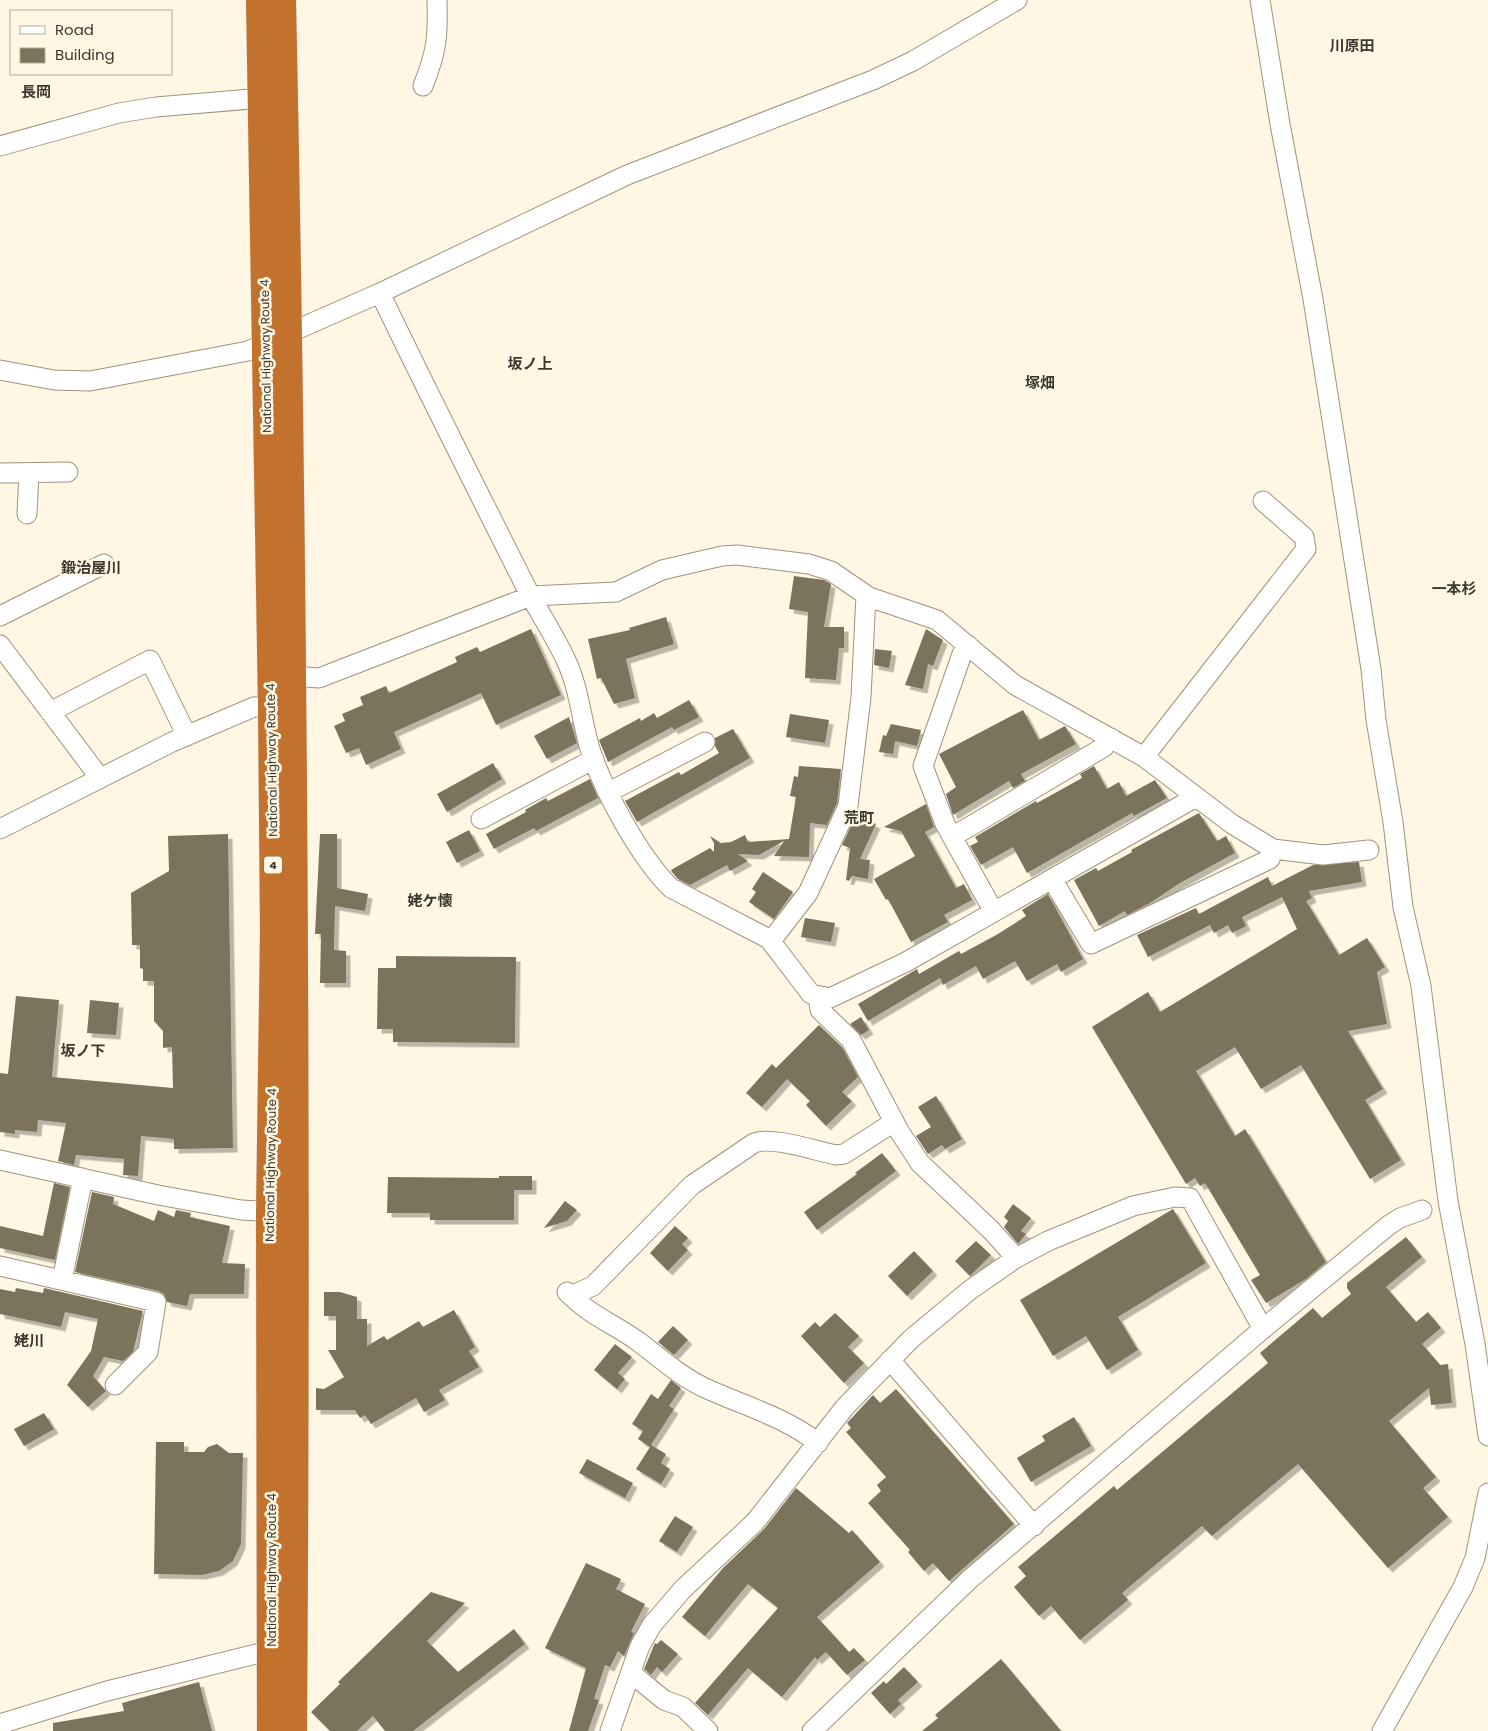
<svg xmlns="http://www.w3.org/2000/svg" width="1488" height="1731" viewBox="0 0 1488 1731" font-family="Poppins,'Noto Sans JP',sans-serif">
<style>
.building{fill:#7c735d;filter:url(#shadow)}
.lines{fill:none;stroke-linecap:round;stroke-linejoin:round}
.minor-casing{stroke:#9e947e;stroke-width:21}
.highway-casing{stroke:#e4e3e2;stroke-width:29}
.minor{stroke:#fff;stroke-width:19}
.highway{stroke:#c2722c;stroke-width:28}
.labels{text-anchor:middle;stroke-width:5;stroke-linejoin:round;paint-order:stroke}
.shield{fill:#fff7e3;stroke:#767165;stroke-width:1}
.shield-label{font-size:11px;font-weight:bold;fill:#3c382f}
.street-label{font-size:12px;fill:#3c382f;stroke:#fff7e3}
.quarter-label{font-size:15px;font-weight:bold;fill:#3c382f;stroke:#fff7e3}
</style>
<defs>
<filter id="shadow"><feDropShadow dx="4.5" dy="4.5" stdDeviation="0" flood-color="#0004"/></filter>
</defs>
<rect width="100%" height="100%" fill="#fff7e3"/>
<path class="building" d="M794 576 824 580 831 584 824 627H844V648H839L836 680 805 678 808 612 789 609Z
M666 617 674 644 626 659 635 698 614 704 601 678 597 679 588 639 630 630 629 628Z
M531 629 561 695 496 725 481 693 394 732 401 749 366 765 359 748 346 753 334 726 345 721 342 714 363 705 360 697 386 686 389 693 457 662 455 657 477 647 480 652Z
M926 629 943 640 933 666 928 664 923 689 905 685Z
M875 649 892 651 889 668 874 665Z
M689 700 699 717 674 730 672 727 608 762 599 740 640 718 641 721 654 713 657 718Z
M1023 710 1039 740 1065 726 1076 744 1021 774 1025 781 1013 788 1009 781 953 815 946 794 956 787 939 754Z
M790 714 829 720 825 743 786 737Z
M569 717 577 743 547 759 534 736Z
M891 724 921 730 917 746 895 741 893 754 879 752 883 735 886 736Z
M733 729 750 758 637 822 625 801 679 772 681 775 719 753 715 746V738Z
M493 763 502 779 447 812 437 794Z
M799 766 841 769 837 803 827 825 810 823 809 857 774 856 784 841 759 855 738 854 748 861 730 871 727 865 690 885 678 879 672 872 671 870 710 848 714 852V843L710 836 721 843 731 842 745 835 748 842 789 839 796 797 790 796 794 776 798 777Z
M1094 766 1107 789 1119 782 1126 796 1155 780 1167 798 1134 816 1132 813 1027 873 1013 847 981 865 970 846 978 842 975 837 1036 801 1037 803 1082 778 1080 774Z
M590 779 598 798 536 831 534 828 494 849 486 834 526 812 525 810 546 798 548 801Z
M926 804 934 827 925 832 956 888 964 884 972 900 944 915 948 922 911 942 888 899 886 900 874 879 915 856 901 831 884 827Z
M1199 813 1217 841 1226 836 1235 853 1180 883 1150 903 1127 915 1125 911 1099 926 1074 880 1096 868 1098 871 1132 852 1131 850Z
M856 815 876 824 860 859 870 860 868 879 852 876 849 881 846 880 850 848 842 845Z
M469 830 480 851 457 863 446 842Z
M228 834 233 1148 174 1149V1139L141 1136 138 1176 123 1175 124 1159 76 1155 74 1165 58 1161 66 1123 38 1120 37 1132 15 1130V1134L0 1132V1073L8 1074 16 996 59 1000 52 1077 173 1088 172 1047 163 1048V1031L154 1021V981H143V969L140 968V945H132L131 893 169 871 168 836Z
M320 834H337V888L368 894 365 911 335 906 334 950 346 951V983H320L321 934H315Z
M1359 862 1362 882 1309 891 1312 898 1306 901 1339 955 1367 938 1385 967 1377 972 1387 1024 1348 1031 1383 1089 1365 1100 1401 1160 1370 1179 1301 1065 1261 1089 1235 1047 1196 1071 1235 1136 1245 1129 1326 1262 1306 1279 1266 1303 1251 1280 1260 1275 1205 1183 1200 1186 1195 1178 1186 1184 1092 1027 1148 992 1160 1012 1297 929 1282 897 1242 917 1246 926 1232 933 1228 925 1214 933 1210 925 1148 957 1137 935 1196 908 1199 914 1268 877 1272 886 1313 865Z
M763 872 793 892 774 919 749 902 756 892 752 889Z
M1048 894 1083 959 1061 972 1057 964 1027 981 1015 961 983 979 976 966 943 985 940 978 868 1021 858 1004 917 969 919 974 959 951 961 954 998 934 1026 916 1022 910Z
M805 918 835 923 831 942 801 937Z
M396 956 516 957 515 1043 393 1042V1029H377L378 968H396Z
M90 1000 119 1003 116 1035 87 1033Z
M861 1017 869 1030 861 1035 850 1024Z
M819 1025 842 1047 858 1077 842 1092 852 1101 826 1126 806 1105 810 1101 787 1079 762 1107 746 1093 772 1064 776 1068Z
M936 1096 962 1139 945 1149 942 1145 928 1154 916 1136 931 1127 918 1107Z
M882 1153 896 1171 817 1230 804 1212 857 1174 855 1173Z
M499 1176H532V1190H514V1220H430V1213H387L388 1177 499 1178Z
M54 1183 70 1187 55 1260 0 1248V1226L43 1236Z
M92 1192 114 1197 113 1204 154 1221 158 1210 174 1217 176 1210 191 1213 190 1217 230 1226 222 1263 245 1264 244 1294H190L187 1306 167 1302 164 1294 159 1291 75 1272Z
M565 1201 577 1210 567 1221 544 1228Z
M1013 1204 1031 1218 1021 1231 1026 1234 1018 1244 1004 1227 1008 1221 1004 1217Z
M1173 1209 1206 1263 1118 1317 1138 1350 1107 1370 1086 1336 1053 1356 1020 1300Z
M675 1226 688 1238 682 1244 688 1250 668 1271 650 1253Z
M1406 1237 1422 1257 1386 1287 1416 1322 1428 1312 1441 1328 1422 1344 1440 1365 1448 1364 1452 1403 1431 1405 1429 1388 1389 1421 1436 1477 1423 1488 1448 1517 1388 1568 1298 1464 1212 1536 1202 1526 1122 1593 1128 1600 1080 1640 1051 1606 1039 1616 1014 1587 1026 1576 1018 1567 1114 1486 1117 1490 1268 1363 1260 1353 1313 1308 1322 1318 1351 1294 1347 1288V1283Z
M976 1241 991 1255 970 1276 955 1261Z
M914 1251 933 1271 907 1296 888 1276Z
M16 1288 43 1293 44 1288 143 1311 133 1352 123 1361 104 1357 93 1376 106 1391 88 1407 67 1385 91 1351 98 1319 65 1312 61 1327 0 1314V1289L15 1292Z
M324 1292H340L357 1297V1319H367V1346L384 1336 387 1340 419 1321 423 1327 454 1310 475 1347 469 1351 479 1367 439 1390 445 1400 424 1412 416 1398 371 1424 365 1415 360 1418 355 1410H316V1388L324 1389 344 1377 328 1350H336V1316H324Z
M835 1313 859 1336 848 1347 864 1363 844 1383 801 1336 815 1322 820 1327Z
M673 1326 688 1340 674 1355 658 1342Z
M615 1344 632 1357 618 1373 625 1379 617 1389 594 1370Z
M671 1380 681 1388 669 1406 674 1409 651 1445 666 1454 661 1463 670 1469 661 1484 636 1469 650 1447 638 1439 643 1431 632 1424 651 1394 658 1399Z
M896 1389 1014 1524 949 1581 933 1563 924 1571 908 1552 910 1550 868 1503 881 1491 877 1485 886 1477 846 1432 851 1428 847 1423 873 1395 880 1403Z
M44 1413 54 1429 24 1446 14 1429Z
M1074 1417 1091 1446 1031 1482 1017 1458 1045 1441 1042 1436Z
M156 1442H184V1452H204L208 1447 217 1444 229 1453H243L241 1544 233 1561 219 1571 202 1575 154 1574Z
M587 1459 633 1483 625 1498 579 1473Z
M796 1488 849 1533 852 1530 880 1562 817 1617 849 1652 854 1648 865 1660 847 1675 826 1652 817 1660 815 1657 782 1697 748 1668 708 1715 695 1703 778 1608 748 1584 705 1636 682 1617 723 1568 764 1529Z
M675 1516 693 1527 677 1552 659 1541Z
M586 1563 621 1579 616 1589 645 1604 631 1632 634 1633 624 1656 618 1651 610 1667 605 1665 594 1699 599 1700 588 1731H569L586 1668 545 1648Z
M431 1592 465 1603 427 1641 458 1672 514 1629 525 1644 413 1731H385L373 1716 357 1731H330L311 1712 340 1684 338 1682Z
M661 1640 678 1654 662 1672 657 1667 651 1675 644 1669 655 1643 657 1644Z
M1001 1659 1061 1731H922L938 1718 935 1715Z
M904 1667 918 1682 898 1700 901 1704 890 1714 871 1693 884 1681 886 1684Z
M199 1682 212 1731H53V1723L124 1711 122 1703Z"/>
<g class="lines">
<g class="minor-casing">
<path id="minor" d="M1260 0 1280 124 1313 299 1371 669 1376 720 1393 822 1403 907 1421 986 1448 1201 1475 1344 1488 1436
M423 86C437 51 438 37 437 0
M0 146 119 113 156 107 263 98
M380 293C428 393 478 492 528 591 540 614 554 635 565 658 579 686 581 719 590 749 603 790 640 858 671 888L769 939 811 994 830 998 906 962 1196 797
M0 370 54 380 90 381 248 351 380 293 627 175 873 80 913 61 1017 0
M0 473 68 472
M27 514 29 473
M0 616 104 564
M0 645 100 778
M968 645 962 654 923 766 945 824 994 912
M292 676 319 678 531 596 616 592 662 570 722 556 737 555 809 564 831 571 869 597 937 620 1015 685 1144 757 1232 824 1273 849 1270 859 1091 944 1052 879
M50 712 150 660 187 736
M1144 757 1306 549 1304 537 1263 501
M609 792 705 742
M481 819 594 759
M0 829 172 742 254 707 272 706
M952 837 1104 747 1111 738
M1273 849 1323 855 1369 850
M771 941 808 893 848 806 861 697 866 595
M818 996 820 1010 851 1040 899 1131 920 1163 992 1231 1016 1258
M0 1160 158 1195 241 1210 281 1212
M0 1266 156 1302 148 1352 115 1385
M62 1280 83 1178
M567 1292C590 1316 613 1323 639 1342 660 1358 680 1376 705 1388 742 1405 785 1417 818 1443
M571 1296 593 1286 692 1185 754 1143C772 1136 816 1151 836 1155L844 1154 894 1122
M890 1360 1034 1526
M631 1673 664 1700 683 1707 708 1731
M0 1724 107 1691 272 1650
M610 1731 640 1646 652 1625 683 1589 755 1522 845 1407 911 1339 970 1290 1016 1258 1048 1241 1133 1206 1175 1197 1190 1198 1263 1329
M812 1731 970 1579 1264 1328 1389 1225 1400 1218 1422 1210
M1382 1731 1463 1587 1475 1558 1488 1493"/>
</g>
<g class="highway-casing">
<path id="highway" d="M260 0 272 706 274 931 270 1213 271 1731
M282 0C294 577 297 1154 293 1731"/>
</g>
<use href="#minor" class="minor"/>
<use href="#highway" class="highway"/>
</g>
<g class="labels">
<rect class="shield" x="264" y="856.5" width="18" height="17" rx="4"/>
<g class="shield-label">
<text x="273" y="869">4</text>
</g>
<g class="street-label">
<text transform="translate(266 356) rotate(-91)" y="4">National Highway Route 4</text>
<text transform="translate(272 760) rotate(-91)" y="4">National Highway Route 4</text>
<text transform="translate(271 1165) rotate(-89)" y="4">National Highway Route 4</text>
<text transform="translate(272 1570) rotate(-90)" y="4">National Highway Route 4</text>
</g>
<g class="quarter-label">
<text x="1352" y="51">川原田</text>
<text x="36" y="97">長岡</text>
<text x="530" y="369">坂ノ上</text>
<text x="1040" y="388">塚畑</text>
<text x="91" y="573">鍛治屋川</text>
<text x="1454" y="594">一本杉</text>
<text x="859" y="823">荒町</text>
<text x="430" y="906">姥ケ懐</text>
<text x="83" y="1056">坂ノ下</text>
<text x="29" y="1346">姥川</text>
</g>
</g>
<rect x="10" y="10" width="162" height="65" fill="#fff7e3" stroke="#b1ab9b"/>
<rect x="20" y="26" width="25" height="8" fill="#ffffff" stroke="#b1ab9b"/>
<text x="55" y="35" font-size="15" fill="#3c382f">Road</text>
<rect x="20" y="48" width="25" height="15" fill="#7c735d" stroke="#b1ab9b"/>
<text x="55" y="60" font-size="15" fill="#3c382f">Building</text>
</svg>
